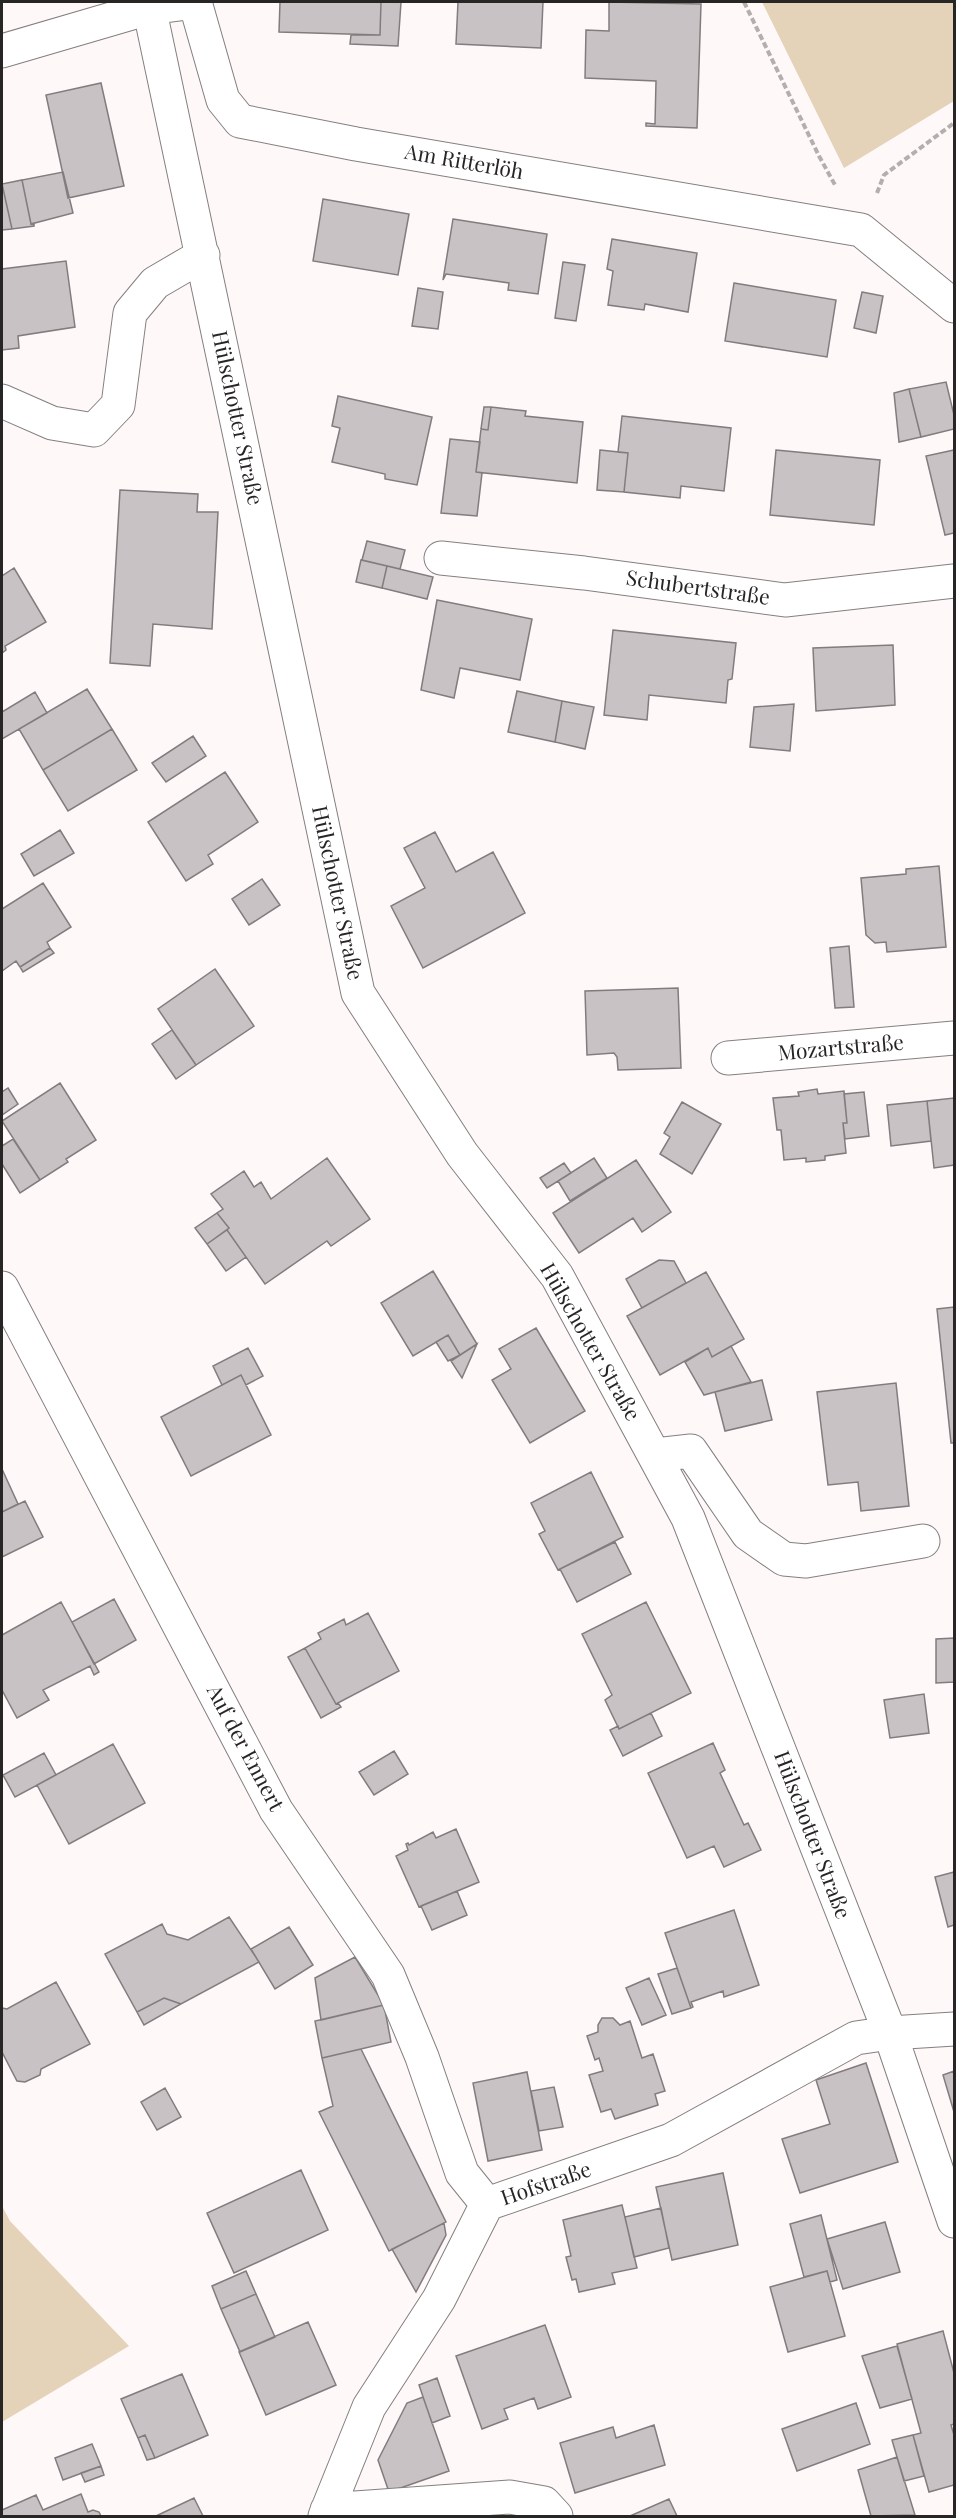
<svg xmlns="http://www.w3.org/2000/svg" width="956" height="2518" viewBox="0 0 956 2518" font-family="'Playfair Display',serif">
<style>
.green{fill:#e4d3b9}
.building{fill:#c8c2c5;stroke:#827c7f;stroke-width:1.5}
.lines{fill:none;stroke-linecap:round;stroke-linejoin:round}
.street-casing{stroke:#857f7f;stroke-width:35}
.path{stroke:#b4afaf;stroke-width:4;stroke-dasharray:6 3;stroke-linecap:butt}
.street{stroke:#fff;stroke-width:33}
.labels{text-anchor:middle;stroke-width:4.5;stroke-linejoin:round;paint-order:stroke}
.street-label{font-size:21px;fill:#282525;stroke:#fff}
</style>
<rect width="100%" height="100%" fill="#fef8f8"/>
<path class="green" d="M762 2H954V101L844 168Z
M2 2206 10 2221 129 2346 2 2422Z"/>
<path class="building" d="M280 2H381L380 35 279 32Z
M381 2H401L398 46 350 44 351 35H380Z
M458 2H543L541 48 456 44Z
M609 2 701 4 697 128 646 126V123L655 124 656 81 585 78 586 30 609 31Z
M101 83 124 186 68 198 46 95Z
M63 172 73 213 31 224 22 180Z
M22 180 31 224 34 223V226L12 229 2 184Z
M2 184 12 229 2 230Z
M323 199 409 214 398 275 313 261Z
M453 219 547 234 538 294 508 290 509 283 446 274 443 280Z
M612 239 697 253 688 312 645 304 644 310 608 305 613 271 607 269Z
M66 261 75 327 18 336 19 348 2 350V269Z
M563 262 585 265 576 321 555 318Z
M734 283 836 300 827 357 725 341Z
M418 288 443 292 438 329 412 326Z
M862 292 883 296 876 333 854 328Z
M946 382 954 415V429L921 437 909 389Z
M909 389 921 437 899 442 894 393Z
M338 396 432 417 417 485 385 479V474L332 462 340 428 332 426Z
M484 407H491L488 430 481 429Z
M491 407 526 411 525 416 583 422 577 483 476 472 481 429 488 430Z
M622 416 731 428 724 491 681 486 680 498 624 492 628 453 618 452Z
M450 439 480 442 476 472 482 473 477 516 441 513Z
M600 450 628 453 624 492 597 490Z
M776 450 880 460 874 525 770 515Z
M954 450V533L945 535 926 456Z
M120 490 198 494 197 512H218L212 629 153 624 150 666 110 663Z
M367 541 405 550 400 569 362 560Z
M361 560 387 566 382 588 356 582Z
M387 566 433 577 427 599 382 588Z
M14 568 46 622 5 646 6 650 2 653V576Z
M437 600 532 619 520 680 460 668 454 698 421 690Z
M613 630 736 643 732 679 728 680 726 703 649 695 647 720 604 715Z
M893 645 895 705 816 711 813 648Z
M87 689 112 729 43 770 19 729Z
M517 691 562 701 555 742 508 732Z
M35 692 47 713 2 739V712Z
M562 701 594 707 585 749 555 742Z
M794 704 790 751 750 747 754 707Z
M112 729 137 770 68 811 43 770Z
M193 736 206 756 166 782 152 763Z
M225 772 258 822 208 855 213 864 186 881 148 822Z
M60 830 74 853 34 876 21 854Z
M435 832 456 872 493 852 525 913 423 968 391 906 425 888 404 848Z
M939 866 946 947 887 952 886 942 875 943 866 935 861 878 906 874V869Z
M262 879 280 905 249 925 232 899Z
M43 883 71 927 47 942 50 948 20 967 16 961 2 971V909Z
M849 946 854 1007 835 1008 830 948Z
M50 948 54 953 23 972 20 967Z
M215 969 254 1026 196 1065 158 1009Z
M678 988 681 1068 618 1070 617 1057 614 1053 587 1055 585 991Z
M172 1030 196 1065 176 1079 152 1044Z
M60 1083 96 1140 66 1159 68 1162 40 1180 2 1121Z
M8 1088 18 1104 2 1115V1092Z
M817 1089 818 1094 844 1091 847 1123H843L846 1153 825 1156V1160L806 1162V1158L784 1160 781 1130H777L773 1098 799 1096 798 1092Z
M864 1092 869 1136 845 1139 843 1123H847L844 1094Z
M954 1098V1165L934 1168 927 1101Z
M927 1101 931 1141 891 1146 887 1105Z
M682 1102 721 1124 692 1174 660 1154 670 1137 664 1133Z
M13 1139 40 1180 20 1193 2 1164V1146Z
M327 1158 370 1219 331 1246 327 1241 265 1284 227 1230 229 1228 217 1213 223 1209 211 1194 244 1171 254 1187 261 1182 271 1199Z
M594 1158 607 1178 570 1201 558 1181Z
M636 1160 671 1212 642 1232 633 1218 579 1253 553 1213Z
M564 1163 571 1173 547 1188 540 1178Z
M217 1213 229 1228 207 1244 195 1228Z
M227 1230 246 1257 226 1271 207 1244Z
M659 1260 674 1261 686 1283 642 1308 626 1279Z
M433 1271 477 1344 460 1355 448 1335 413 1356 381 1303Z
M706 1272 744 1339 712 1357 708 1348 660 1375 627 1316Z
M954 1307V1443H951L937 1309Z
M536 1328 585 1411 530 1443 492 1380 511 1369 499 1349Z
M448 1335 460 1355 448 1361 436 1342Z
M477 1344 462 1378 451 1361Z
M731 1346 751 1382 704 1395 685 1362 708 1348 712 1357Z
M248 1348 263 1376 246 1385 241 1375 222 1385 213 1366Z
M241 1375 271 1435 191 1476 161 1417Z
M762 1380 772 1420 725 1431 715 1392Z
M896 1383 909 1506 861 1511 858 1482 828 1485 817 1392Z
M2 1469 18 1504 2 1512Z
M591 1472 623 1537 558 1570 539 1534 545 1531 531 1503Z
M25 1501 43 1537 2 1557V1512Z
M615 1542 631 1574 577 1602 560 1569Z
M114 1599 136 1640 94 1664 72 1622Z
M61 1602 99 1672 94 1675 90 1666 43 1690 49 1700 17 1718 2 1690V1635Z
M646 1602 691 1693 619 1729 605 1700 612 1695 582 1634Z
M368 1613 399 1671 336 1704 305 1648 321 1639 318 1633 344 1619 346 1625Z
M954 1638V1682L936 1683V1639Z
M305 1648 336 1704 338 1703 341 1707 321 1718 288 1657Z
M924 1694 929 1733 890 1738 884 1700Z
M651 1713 662 1736 623 1756 610 1730 618 1726 619 1729Z
M713 1743 725 1770 720 1773 744 1825 748 1823 761 1850 724 1867 714 1846 687 1858 648 1773Z
M113 1744 145 1803 69 1844 37 1785Z
M394 1751 408 1774 374 1795 359 1772Z
M44 1753 56 1775 15 1797 3 1775Z
M456 1829 479 1882 419 1907 396 1856 408 1850 406 1844 408 1843 409 1845 433 1832 436 1838Z
M954 1872V1925L948 1927 935 1877Z
M457 1891 467 1915 432 1930 421 1906Z
M734 1910 759 1985 724 1997 723 1991 691 2002 693 2007 691 2008 665 1933Z
M229 1917 259 1962 181 2004 164 1998 137 2012 105 1954 162 1924 167 1934 188 1940Z
M289 1927 313 1965 275 1989 251 1949Z
M355 1957 384 2005 321 2020 315 1978Z
M677 1968 691 2008 672 2014 658 1974Z
M649 1978 666 2015 642 2025 626 1988Z
M56 1982 90 2044 41 2069 40 2075 25 2082 17 2081 2 2052V2008L7 2009Z
M164 1998 181 2004 144 2025 137 2012Z
M384 2005 391 2042 322 2058 315 2021Z
M602 2018H613L620 2025 630 2021 642 2058 653 2054 665 2091 655 2094 658 2105 615 2119 611 2109 601 2112 589 2075 603 2071 599 2058 595 2060 587 2036 598 2032V2025Z
M361 2049 446 2222 389 2251 319 2112 333 2106 322 2058Z
M866 2063 898 2162 800 2193 782 2139 830 2124 816 2080Z
M954 2071V2112L943 2075Z
M527 2072 542 2150 488 2161 473 2083Z
M554 2087 563 2127 539 2131 531 2091Z
M165 2088 181 2117 157 2130 141 2102Z
M301 2170 328 2230 234 2273 207 2213Z
M723 2173 738 2245 672 2260 656 2187Z
M622 2205 637 2268 612 2273 615 2284 579 2292 576 2279 572 2280 566 2257 571 2256 563 2220Z
M661 2208 669 2248 634 2257 625 2217Z
M821 2215 837 2280 830 2282 827 2271 804 2277 790 2224Z
M885 2222 900 2272 843 2289 827 2239Z
M444 2223 446 2235 416 2292 392 2249Z
M246 2271 256 2294 221 2309 212 2286Z
M827 2271 845 2336 788 2352 770 2287Z
M256 2294 275 2337 240 2352 221 2309Z
M308 2322 336 2385 266 2415 239 2352Z
M545 2325 571 2397 538 2409 534 2398 504 2409 508 2419 482 2429 456 2356Z
M943 2331 954 2373V2424L951 2425 954 2435V2485L929 2492 913 2435 921 2433 897 2344Z
M897 2346 912 2399 880 2408 862 2356Z
M182 2374 208 2435 155 2458 145 2435 138 2438 121 2399Z
M437 2378 450 2416 432 2423 419 2385Z
M423 2397 449 2471 389 2492 378 2460 407 2403Z
M856 2403 870 2444 797 2471 782 2429Z
M654 2425 665 2465 575 2493 560 2443 613 2427 616 2438Z
M145 2435 155 2458 147 2460 138 2438Z
M913 2435 924 2476 904 2481 892 2440Z
M92 2444 101 2466 63 2480 55 2458Z
M897 2457 915 2515 871 2516 858 2470Z
M101 2466 104 2475 85 2482 81 2473Z
M81 2494 88 2512 93 2510 99 2512 101 2516H2V2510L36 2495 43 2510Z
M194 2498 203 2516H156Z
M669 2499 677 2516H630Z"/>
<g class="lines">
<g class="street-casing">
<path id="street" d="M148 2 358 993 462 1154 557 1276 688 1518 890 2033 954 2221
M2 51 149 8 195 2 223 100 240 121 356 144 861 230 954 306
M2 401 52 423 94 430 118 405 130 313 155 283 203 255
M441 558 584 573 785 600 954 581
M728 1058 954 1038
M2 1288 276 1810 388 1975 422 2057 462 2173 487 2204
M655 1455 691 1451 748 1534 784 1559 806 1561 923 1541
M327 2510 510 2497 544 2503 556 2516
M325 2516 369 2407 439 2299 487 2204 671 2140 856 2038 890 2033 954 2029"/>
</g>
<path class="path" d="M744 2 819 156 835 185
M877 193 884 175 954 123"/>
<use href="#street" class="street"/>
</g>
<g class="labels">
<g class="street-label">
<text transform="translate(464 162) rotate(10)" y="7">Am Ritterlöh</text>
<text transform="translate(237 418) rotate(78)" y="7">Hülschotter Straße</text>
<text transform="translate(698 588) rotate(8)" y="7">Schubertstraße</text>
<text transform="translate(337 893) rotate(78)" y="7">Hülschotter Straße</text>
<text transform="translate(841 1048) rotate(-5)" y="7">Mozartstraße</text>
<text transform="translate(590 1342) rotate(60)" y="7">Hülschotter Straße</text>
<text transform="translate(245 1748) rotate(62)" y="7">Auf der Ennert</text>
<text transform="translate(812 1835) rotate(69)" y="7">Hülschotter Straße</text>
<text transform="translate(546 2184) rotate(-19)" y="7">Hofstraße</text>
</g>
</g>
<rect width="956" height="2518" fill="none" stroke="#282525" stroke-width="6"/>
</svg>
